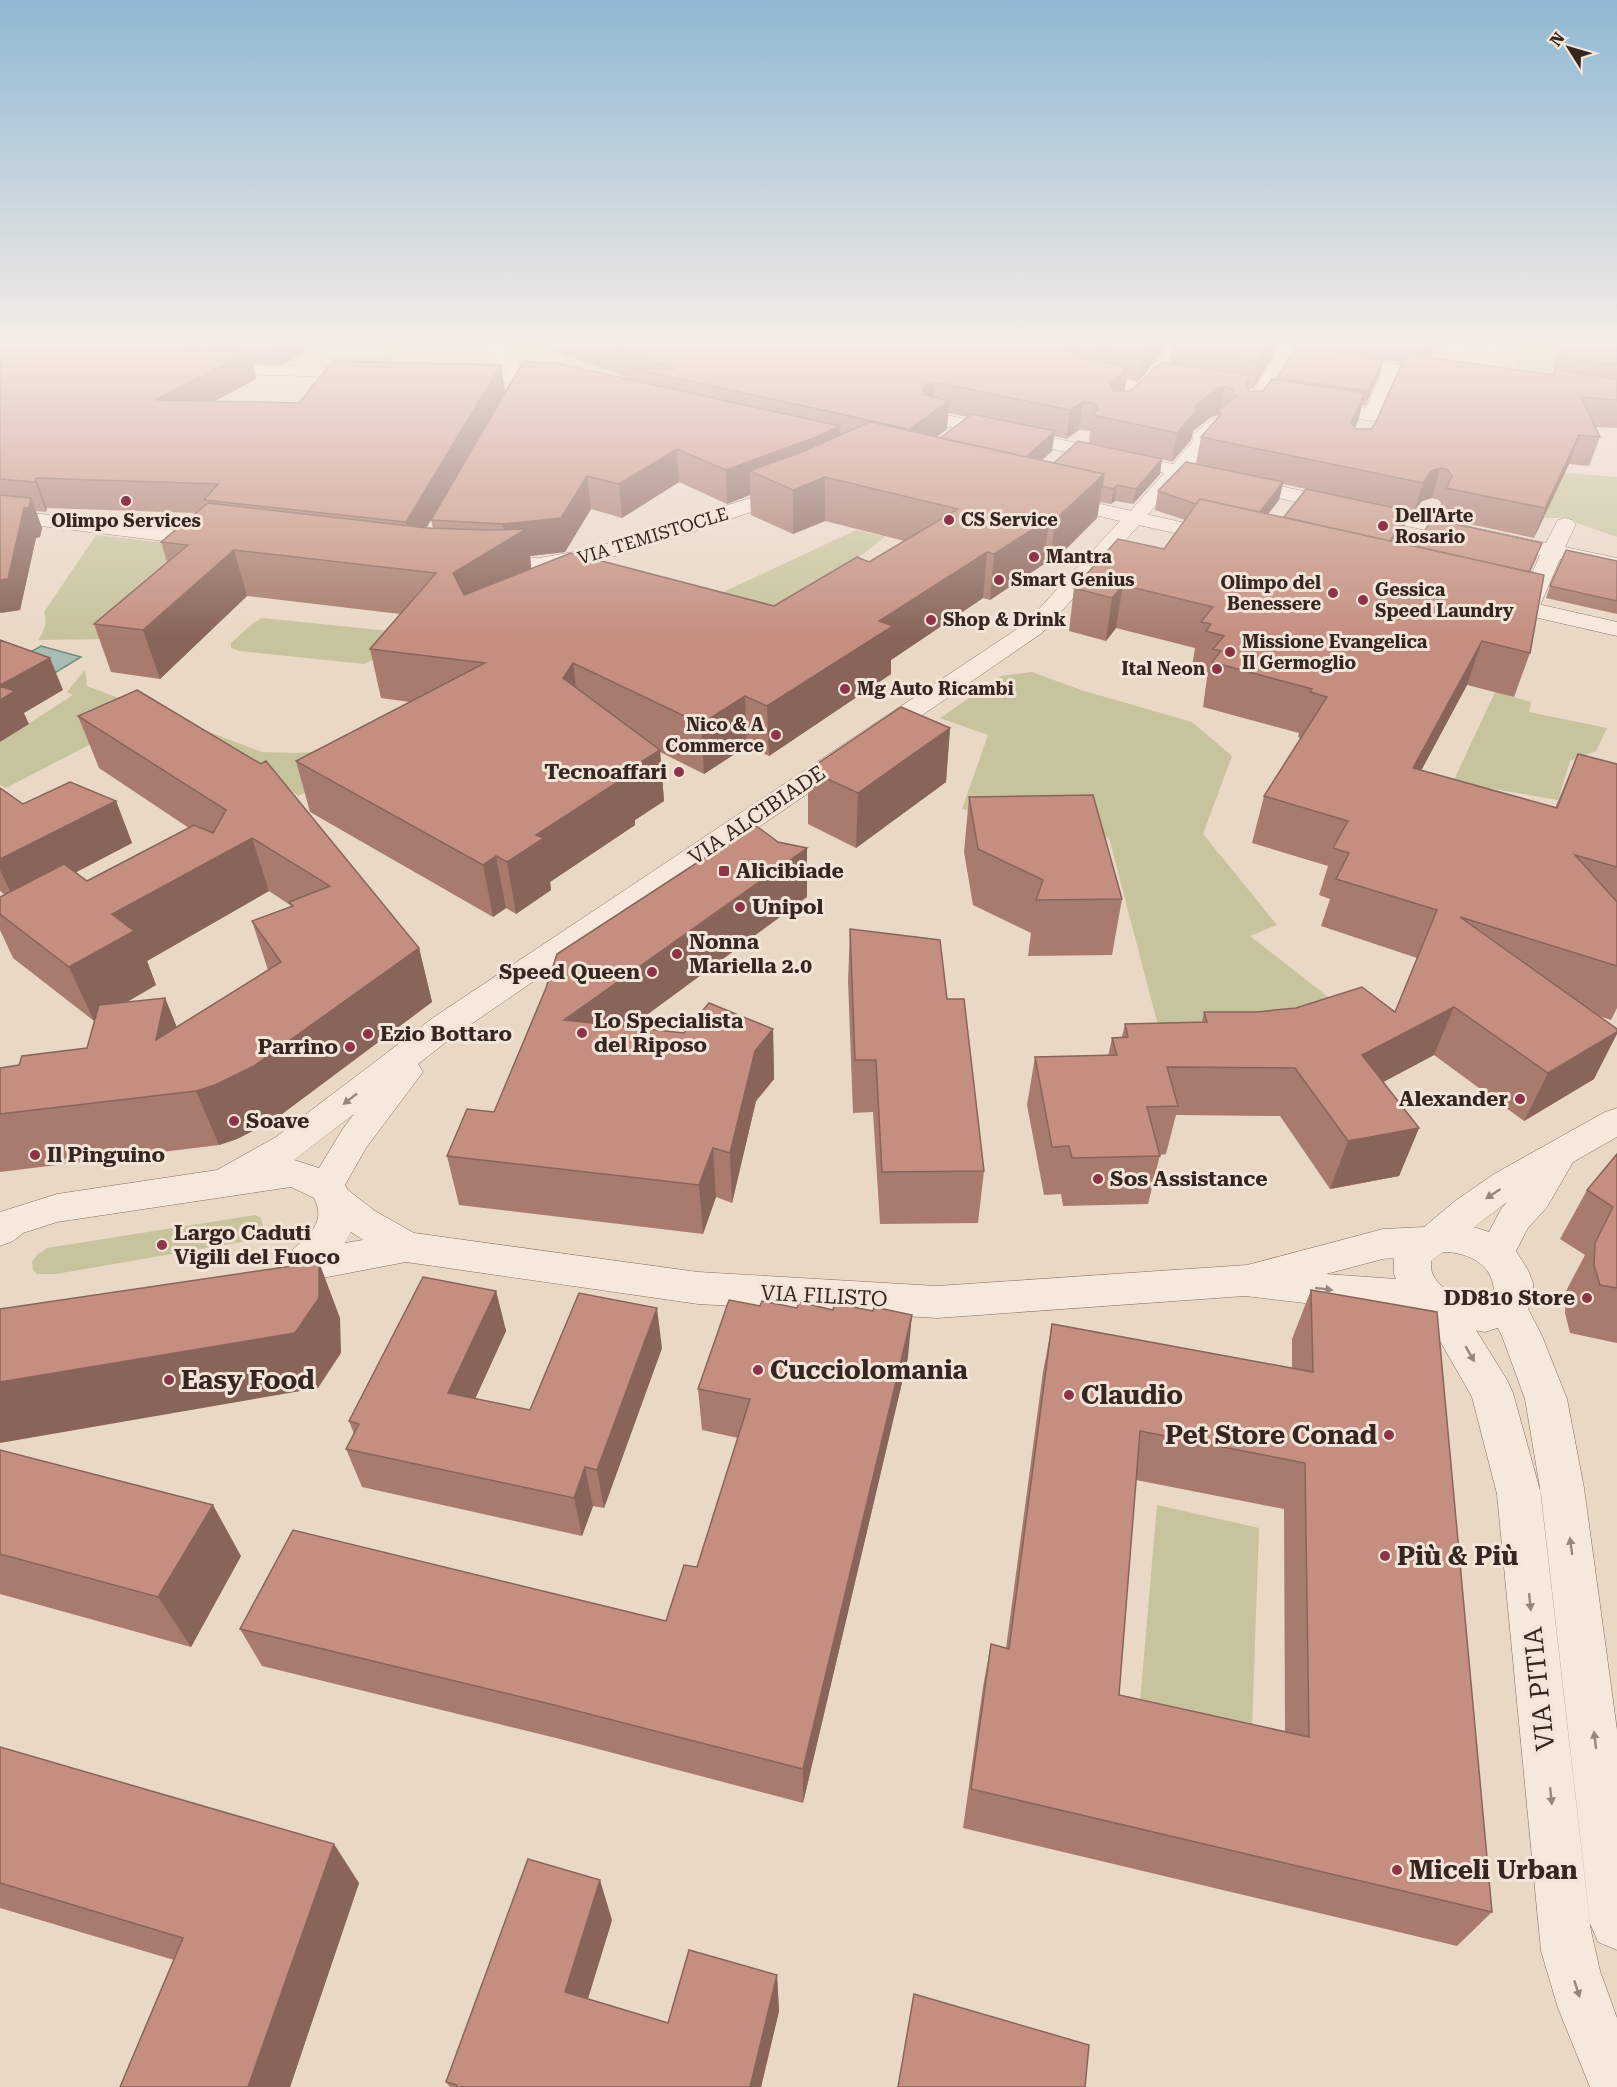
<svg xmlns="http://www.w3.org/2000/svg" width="1617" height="2087" viewBox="0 0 1617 2087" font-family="'Roboto Serif',serif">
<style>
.green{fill:#c7c39c}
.water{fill:#a8beb3;stroke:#6f8c7f;stroke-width:1.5}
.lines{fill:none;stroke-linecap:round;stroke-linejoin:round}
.minor-casing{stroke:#846b5e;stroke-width:1}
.tertiary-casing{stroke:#846b5e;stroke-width:1}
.minor{fill:#f6e8da;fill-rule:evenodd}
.tertiary{fill:#f6e8da;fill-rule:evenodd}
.wall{fill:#a97b6f;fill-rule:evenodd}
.shaded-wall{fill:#89645a}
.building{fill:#c48f81;stroke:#89645a;stroke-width:1.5;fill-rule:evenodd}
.oneway{fill:#96877d}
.poi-dot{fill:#8d3447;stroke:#f2e4d6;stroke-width:2}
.labels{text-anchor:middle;stroke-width:6;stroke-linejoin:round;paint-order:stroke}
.far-poi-label{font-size:18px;font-weight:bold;fill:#362620;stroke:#f2e4d6;text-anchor:start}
.far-street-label{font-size:18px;fill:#362620;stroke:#f2e4d6}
.poi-label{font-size:21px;font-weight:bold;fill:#362620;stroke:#f2e4d6;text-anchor:start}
.street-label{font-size:21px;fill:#362620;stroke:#f2e4d6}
.near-poi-label{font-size:26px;font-weight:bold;fill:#362620;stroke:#f2e4d6;text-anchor:start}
.near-street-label{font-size:26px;fill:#362620;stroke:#f2e4d6}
</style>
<rect width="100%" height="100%" fill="#ead8c7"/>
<path class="green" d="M542 344 569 349 527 367 507 352Z
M1524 344H1617V395L1513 380Z
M393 348H403L394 362 332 360 326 357 328 355 387 356Z
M570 357 678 363 622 378 557 365Z
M1429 462 1617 477V537L1563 518H1544L1549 507Z
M856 530 885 537 760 634 689 608Z
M96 535 185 545 109 639 38 640C44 630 48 623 44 612Z
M262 618 273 619 389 631 375 659 364 664 240 651 231 648V643L253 623Z
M85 670 87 686 262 752 296 753 394 747 298 796 267 769 139 719 6 788 0 785V742L73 695 67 692Z
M1032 672 1081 690 1192 722 1232 756 1203 834 1277 925 1250 936 1341 1007 1160 1033 1109 838 962 809 988 735 940 718 1001 676Z
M1495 692 1531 702 1529 712 1607 728 1596 751 1570 761 1558 800 1453 782Z
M255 1215 261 1218 263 1226 257 1237 253 1240 56 1274H37L33 1270 32 1262 37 1255 47 1248Z
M1157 1505 1259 1528 1252 1729 1140 1702Z"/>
<path class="water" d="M41 646 81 657 53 674 13 662Z"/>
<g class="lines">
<g class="minor-casing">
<path id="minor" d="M475 344H496L506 350 533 378 513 413H501L498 409 515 379 494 358Z
M1171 344H1188L1164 378 1180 381 1183 385 1180 389 1174 390 1147 385 1144 381Z
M1439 344H1458L1477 358 1489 344H1506L1487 368 1479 384H1467L1464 380 1470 368Z
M1286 347 1292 348 1295 352 1259 413 1257 417H1243L1241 413 1277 352 1280 348Z
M1392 364 1398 365 1401 369 1379 419 1372 421 1314 411 1308 410 1305 406 1308 402 1314 401 1366 408 1383 369 1386 365Z
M933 412 1173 464 1194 440 1192 435 1212 419 1219 417 1226 419 1228 423 1211 437 1214 441 1191 467 1546 543 1558 520 1565 518 1572 520 1576 524 1565 547 1617 558V572L1560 559 1539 608 1536 613 1528 615 1520 613 1517 608 1540 555 1182 477 1141 522 1134 524 1127 522 1124 518 1164 473 926 422 924 418 926 414Z
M794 484 801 486 804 490 801 494C768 507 735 517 701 529 642 548 538 586 477 571L474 566 477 561 485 559 539 558 590 549Z
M0 509 213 535 221 536 224 541 221 546 213 547 0 521Z
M1439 1288 1453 1293 1507 1380 1513 1393 1541 1494 1591 1931 1600 1971 1617 2018V2087H1590L1558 2008 1541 1951 1497 1494 1472 1397 1419 1304 1425 1293Z
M1507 1290 1521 1295 1542 1336 1567 1399 1584 1488 1617 1730V1950L1598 1942 1590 1923 1540 1488 1525 1399 1502 1336 1487 1306 1493 1295Z"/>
</g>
<g class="tertiary-casing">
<path id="tertiary" d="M1225 344H1269L1443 371 1449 372 1452 376 1449 380 1443 381 1233 349Z
M209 364 370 368 376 369 379 373 376 377 370 378 203 373 200 369 203 365Z
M458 371 524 373 564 382 567 386 564 390 558 391 524 383 452 380 449 376 452 372Z
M1056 494 1230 533 1233 538 1230 543 1222 544 1139 525 1042 633 458 1033 418 1064 423 1072 366 1148 345 1185 348 1190 375 1211 414 1233 698 1272 937 1286 1247 1265 1383 1229 1424 1227 1455 1201 1494 1174 1605 1112 1617 1108V1137L1573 1162 1547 1207 1528 1228 1516 1251 1528 1270 1533 1283V1298L1528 1309 1516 1322 1485 1332 1456 1327 1422 1312 1347 1308 1245 1296 937 1318 698 1304 406 1262 296 1283 283 1279 277 1268C289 1244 332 1232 314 1198L291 1187 57 1222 23 1233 13 1241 0 1246V1212L57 1194 217 1170 276 1137 434 1017 1026 623 1120 521 1049 504 1046 500 1049 496ZM354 1114 342 1130 319 1168 294 1160ZM1507 1202 1501 1209 1489 1232 1474 1227ZM351 1232 363 1240 345 1243ZM1443 1252C1469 1252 1494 1265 1494 1293L1488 1299C1470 1301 1442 1293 1433 1275 1431 1272 1431 1265 1431 1261ZM1394 1258V1274L1396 1279 1326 1274 1383 1259Z
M1494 594 1617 622V636L1486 606 1483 601 1486 596Z"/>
</g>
<use href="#minor" class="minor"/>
<use href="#tertiary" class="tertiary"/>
</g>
<path class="wall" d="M0 344H319L282 365 252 364 256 379 213 402 299 403 501 365 505 392 426 527 433 528 431 520 631 379 537 344H1169L1138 382 1126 379 1125 391H1130L1170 363 1172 349 1175 344H1275L1272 357 1253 389 1247 388 1249 391H1263L1276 380 1277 378 1383 359 1380 373 1365 406 1362 405 1358 421 1355 427 1356 429H1371L1375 424 1402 362 1288 344H1435L1432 354 1428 357 1552 375 1560 344H1617V428L1595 427 1600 437 1589 466 1569 464 1534 538 1437 517 1441 503 1439 500 1432 498 1422 501 1414 512 1409 511 1404 528 1395 542 1415 546 1537 557 1530 572V653L1514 697 1467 685 1421 770 1555 808 1578 754 1617 764V1008L1611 1020 1599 1016 1594 1079 1524 1121 1434 1055 1383 1082 1419 1128 1399 1176 1330 1189 1280 1116 1176 1115 1166 1154 1160 1155 1148 1204 1063 1206 1061 1194 1044 1195 1027 1105 1035 1057 1108 1056 1112 1038 1122 1037 1125 1024 1202 1022 1204 1012H1395L1417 958 1321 926 1330 899 1319 895 1328 866 1252 843 1264 796 1301 738 1298 737 1299 733 1203 707 1207 678 1197 675 1198 667 1192 666 1195 648 1116 628 1106 641 1069 631 1074 588 1164 549 1185 520 1155 510 1158 491 1196 464 1201 437 1218 418V415L1211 417 1193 431 1191 440 1172 462 1162 459 1160 474 1133 504 1115 501 1111 504 1100 502 1097 518 1050 565 1044 564 990 600 983 598 891 660V674L769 756 747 746 704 774 660 752 664 801 635 820V825L550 882 551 890 516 914 506 908 493 917 310 812 296 761 410 702 381 698 370 649 400 614 247 596 160 679 111 672 94 624 167 562 161 542 196 513 47 508 46 512 36 511 42 528 40 537 36 538 20 610 0 613ZM948 413 968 417 940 438 936 437 947 429ZM1079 430 1090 431 1089 444 1054 463 1042 460 1052 451 1054 436 1066 439ZM679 482 727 504 750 495 751 515 793 534 825 521 904 541 869 562 774 606 531 569 530 556 565 552 591 509 622 518ZM1283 484 1306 489 1284 517 1268 514 1279 500Z
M1617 561V614L1546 598 1550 586Z
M137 690 419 948 432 1002 274 1120 237 1139 219 1145 0 1172V1068L19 1065 87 1048 94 1021 13 958 0 930V897L5 895 0 891V788L23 804 116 801 132 843 75 873 87 881 189 828 99 768 78 716ZM269 891 290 905 291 906 252 921 268 970 177 1028 165 998 127 1002 156 985 147 961Z
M950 728 946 782 856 848 808 824V770Z
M969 797 1122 899 1112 955 1028 956 1031 933 973 905 964 852Z
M807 897 630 1027 684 1033 773 1029 774 1079 756 1101 732 1203 716 1197 703 1234 459 1205 447 1156 494 1112Z
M850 929 947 999 984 1171 978 1223 880 1224 873 1112 853 1113 848 981Z
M1617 1154V1343L1570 1333 1565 1313 1566 1291 1585 1255 1560 1239 1587 1190Z
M1311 1290 1492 1912 1457 1946 963 1828 983 1687 991 1644 1006 1648 1043 1372 1052 1324 1292 1368V1339ZM1136 1480 1284 1509 1285 1732 1119 1695Z
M496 1291 506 1331 475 1399 530 1410 662 1348 604 1508 593 1506 582 1536 362 1487 346 1449 354 1434 349 1421Z
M760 1306 833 1310 908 1357 803 1803 560 1739 262 1666 240 1629 666 1621 697 1567 738 1438 702 1430 698 1389Z
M0 1450 241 1556 191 1647 0 1594Z
M0 1747 359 1883 290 2087H120L174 1960 0 1908Z
M612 1920 588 1999 668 2023 777 1975 779 2011 761 2087H450L446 2082Z"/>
<path class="shaded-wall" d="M277 344H319L282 365Z
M1074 344H1080L1076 370 1068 350 1071 345Z
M1151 344H1169L1138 382 1142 355Z
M1269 344H1275L1272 357 1253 389 1258 361Z
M1425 344H1435L1432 354 1419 364Z
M249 352 256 379 163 429 155 400Z
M1383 359 1380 373 1365 406 1368 391Z
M501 365 505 392 412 553 406 522Z
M1128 367 1124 394 1106 411 1110 384Z
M1250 375 1244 403 1245 384Z
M934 382 932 410 923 391 925 385Z
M1225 387 1220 412 1219 409 1218 415 1211 417 1193 431 1191 440 1172 462 1177 433 1196 405 1216 389Z
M1365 393 1358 421 1344 450 1351 422Z
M949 401 947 429 908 458 909 429Z
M1083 402 1079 430 1066 439 1070 410Z
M840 426V458L750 471V495L727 504 726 470Z
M1055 431 1052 451 1018 483 1020 462Z
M1579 435 1569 464 1534 538 1545 508Z
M677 449 679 482 622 518 619 484Z
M1162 459 1160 474 1133 504 1136 489Z
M1440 468 1432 498 1422 501 1414 512 1423 483 1431 471Z
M1104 474 1097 518 1050 565 1055 520Z
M587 476 591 509 565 552 530 556 532 575 461 620 453 573 505 541 503 524Z
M825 477V521L793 534V490Z
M36 478 47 508 46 512 35 482Z
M1283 482 1279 500 1251 536 1255 518Z
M1117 485 1115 501 1111 504 1114 489Z
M31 498 42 528 40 537 36 538 20 610 0 613V580L24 508Z
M1409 511 1404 528 1381 566 1386 549Z
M1049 519 1044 564 990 600 994 554Z
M234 550 247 596 160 679 143 630Z
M987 552 983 598 891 660V674L769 756 767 706 879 621Z
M1123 585 1116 628 1106 641 1112 598Z
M1482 641 1467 685 1398 814 1413 768Z
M50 658 63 690 24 713 29 724 0 742V685Z
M573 663 579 712 563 678Z
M745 696 747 746 704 774 701 724Z
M950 728 946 782 856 848 858 793Z
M660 750 664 801 635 820V825L550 882 551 890 516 914 507 862 536 835 625 772Z
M116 801 132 843 16 903 0 870V859Z
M252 838 269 891 147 961 156 985 94 1021 69 967 112 914Z
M807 848V897L572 1070 564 1020Z
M496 856 506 908 493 917 483 865Z
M419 948 432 1002 274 1120 237 1139 219 1145 196 1091Z
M165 998 187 1052 156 1040Z
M1454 1007 1434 1055 1344 1103 1362 1055Z
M773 1029 774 1079 756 1101 732 1203 730 1153 755 1051Z
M1617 1032V1034L1594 1079 1524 1121 1548 1073Z
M1419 1128 1399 1176 1330 1189 1348 1141Z
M713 1148 716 1197 703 1234 699 1185Z
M319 1262 340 1318 341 1353 318 1388 0 1443V1382Z
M496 1291 506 1331 460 1432 448 1393Z
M657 1308 662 1348 604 1508 597 1470Z
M912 1315 908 1357 803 1803V1769Z
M585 1467 593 1506 582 1536 574 1498Z
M213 1505 241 1556 191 1647 158 1597Z
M334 1844 359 1883 290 2087H248Z
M600 1880 612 1920 579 2027 565 1992Z
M777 1975 779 2011 761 2087H750Z"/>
<path class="building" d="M607 344H1074L1071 345 1068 350 1073 356 1128 367 1110 384 1114 391H1130L1162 362 1250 375 1245 384 1249 391H1263L1272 379 1365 393 1351 422 1356 429H1371L1375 424 1406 354 1554 375 1555 370 1617 379V400L1581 397 1600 437 1579 435 1545 508 1446 488 1452 476 1448 470 1440 468 1431 471 1423 483 1201 437 1221 414 1219 409 1236 396 1232 389 1225 387 1216 389 1196 405V411L1177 433 1093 415 1098 409 1094 403 1083 402 1070 410 934 382 925 385 923 391 925 395 949 401 909 429 630 368 675 369Z
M1087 344H1151L1142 355Z
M1175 344H1269L1258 361 1172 349Z
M1562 344H1617V365L1559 357Z
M0 346 249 352 155 400 299 403 333 361 501 365 406 522 204 500 218 484 36 478 35 482 0 479Z
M1296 346 1383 359 1368 391 1277 378Z
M523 362 556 363 840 426 816 437 726 470 677 449 619 484 587 476 561 518 503 524 431 520Z
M972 414 1055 431 1026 457 940 438Z
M870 422 1104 474 1055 520 1049 519 994 554 987 552 879 621 893 626 767 706 745 696 701 724 573 663 563 678 660 750 625 772 630 774 536 835 544 838 507 862 496 856 483 865 296 761 485 663 370 649 436 573 234 550 143 630 94 624 188 545 161 542 208 503 427 528 489 530 526 529 453 573 464 595 571 553 774 606 857 557 869 562 958 509 825 477 793 490 750 471 804 451Z
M1078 441 1162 459 1136 489 1117 485 1114 489 1102 486 1104 474 1054 463Z
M1186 462 1283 482 1260 512 1200 499 1196 504 1158 491Z
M1306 489 1409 511 1390 541 1284 517Z
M0 495 31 498 29 507 24 508 8 579 0 580Z
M1200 499 1544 575 1530 653 1482 641 1413 768 1557 808 1578 754 1617 764V867L1575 855 1617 902V966L1460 917 1617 1029V1032L1548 1073 1454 1007 1362 1055 1419 1128 1348 1141 1295 1068 1167 1067 1178 1106 1147 1107 1160 1156 1072 1158 1069 1146 1052 1147 1035 1057 1117 1055 1112 1038 1128 1037 1125 1024 1207 1022 1204 1012H1256L1296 1008 1362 987 1395 1012 1437 910 1336 879 1349 853 1333 848 1348 821 1264 796 1327 697 1310 692 1312 689 1212 662 1221 651 1213 649 1224 636 1206 631 1211 624 1201 622 1213 607 1123 585 1112 598 1074 588 1118 539 1164 549Z
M1432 519 1542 543 1529 572 1415 546Z
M1566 550 1617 561V601L1550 586Z
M0 640 50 658 0 685Z
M0 686 15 691 0 700Z
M137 690 261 764 266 761 419 948 254 1066 215 1085 196 1091 0 1114V1068L19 1065 22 1056 87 1048 99 1005 165 998 156 1040 281 962 252 921 293 906 289 902 330 886 252 838 112 914 134 931 69 967 0 914V897L64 864 87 881 194 825 213 833 226 810 78 716Z
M901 707 950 728 858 793 808 770Z
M70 782 116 801 0 859V788L23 804Z
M1093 795 1122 899 1036 900 1043 880 978 849 969 797Z
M755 825 778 842 807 848 564 1020 684 1033 709 1003 773 1029 755 1051 730 1153 713 1148 699 1185 447 1156 467 1109 494 1112 546 988 557 954Z
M850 929 940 940 947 999H964L984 1171 882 1172 876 1060H855Z
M1617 1154V1288L1600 1285 1594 1265 1595 1243 1613 1207 1587 1190Z
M319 1262V1298L295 1333 0 1382V1309Z
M423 1277 496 1291 448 1393 530 1410 579 1293 657 1308 597 1470 585 1467 574 1498 346 1449 359 1424 349 1421Z
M1311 1290 1437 1312 1492 1912 971 1789 991 1644 1009 1649 1052 1324 1313 1372ZM1140 1431 1305 1463 1309 1737 1119 1695Z
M729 1300 760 1306 762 1301 797 1308 799 1302 833 1310 835 1303 873 1311 874 1307 912 1315 803 1769 550 1704 240 1629 293 1530 666 1621 684 1565 697 1567 750 1399 698 1389Z
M0 1450 213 1505 158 1597 0 1554Z
M0 1747 334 1844 248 2087H120L183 1938 0 1883Z
M528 1859 600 1880 565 1992 668 2023 689 1950 777 1975 750 2087H456L457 2085 446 2082Z
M914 1994 1089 2045 1085 2087H898Z"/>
<defs><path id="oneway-solid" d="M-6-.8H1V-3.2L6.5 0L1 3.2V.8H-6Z" transform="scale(1.5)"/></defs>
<g class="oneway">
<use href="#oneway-solid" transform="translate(350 1099) rotate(142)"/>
<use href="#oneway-solid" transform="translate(1493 1194) rotate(147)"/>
<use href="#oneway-solid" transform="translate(1324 1289) rotate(7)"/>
<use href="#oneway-solid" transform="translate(1470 1354) rotate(60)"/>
<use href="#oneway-solid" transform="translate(1571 1546) rotate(-98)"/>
<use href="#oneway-solid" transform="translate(1530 1602) rotate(84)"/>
<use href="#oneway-solid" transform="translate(1595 1740) rotate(-97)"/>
<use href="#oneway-solid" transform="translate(1551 1796) rotate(84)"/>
<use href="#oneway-solid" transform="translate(1577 1989) rotate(72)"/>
</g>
<linearGradient id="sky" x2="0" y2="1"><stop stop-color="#8eb8d3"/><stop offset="0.54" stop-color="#f6ede6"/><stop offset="1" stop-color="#f6ede6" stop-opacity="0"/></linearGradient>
<rect width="1617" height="637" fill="url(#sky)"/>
<g class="poi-dot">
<circle cx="126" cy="501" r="6"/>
<circle cx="949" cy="520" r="6"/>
<circle cx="1383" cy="526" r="6"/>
<circle cx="1034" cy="557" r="6"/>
<circle cx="999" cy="580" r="6"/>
<circle cx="1333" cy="593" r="6"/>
<circle cx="1363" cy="600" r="6"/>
<circle cx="931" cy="620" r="6"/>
<circle cx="1230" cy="652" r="6"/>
<circle cx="1217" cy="669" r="6"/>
<circle cx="845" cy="689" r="6"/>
<circle cx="776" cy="735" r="6"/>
<circle cx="679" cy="772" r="6"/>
<rect x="718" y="865" width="12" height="12" rx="3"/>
<circle cx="740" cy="907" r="6"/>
<circle cx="677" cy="954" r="6"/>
<circle cx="652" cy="972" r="6"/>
<circle cx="582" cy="1033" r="6"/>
<circle cx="368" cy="1034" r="6"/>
<circle cx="350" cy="1047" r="6"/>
<circle cx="1520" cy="1099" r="6"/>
<circle cx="234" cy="1121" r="6"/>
<circle cx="35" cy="1155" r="6"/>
<circle cx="1098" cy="1179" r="6"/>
<circle cx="162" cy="1245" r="6"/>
<circle cx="1587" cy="1298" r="6"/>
<circle cx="758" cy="1370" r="6"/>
<circle cx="169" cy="1380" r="6"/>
<circle cx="1069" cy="1395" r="6"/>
<circle cx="1389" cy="1435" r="6"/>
<circle cx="1385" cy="1556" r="6"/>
<circle cx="1397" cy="1870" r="6"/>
</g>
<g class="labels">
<g class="far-poi-label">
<text x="1395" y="522">Dell'Arte<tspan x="1395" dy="21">Rosario</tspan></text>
<text x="961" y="526">CS Service</text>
<text x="126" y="527" text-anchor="middle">Olimpo Services</text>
<text x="1046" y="563">Mantra</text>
<text x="1011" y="586">Smart Genius</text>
<text x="1321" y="589" text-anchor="end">Olimpo del<tspan x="1321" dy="21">Benessere</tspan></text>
<text x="1375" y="596">Gessica<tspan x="1375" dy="21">Speed Laundry</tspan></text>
<text x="943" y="626">Shop &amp; Drink</text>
<text x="1242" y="648">Missione Evangelica<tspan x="1242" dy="21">Il Germoglio</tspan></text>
<text x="1205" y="675" text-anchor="end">Ital Neon</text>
<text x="857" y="695">Mg Auto Ricambi</text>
<text x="764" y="731" text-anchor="end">Nico &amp; A<tspan x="764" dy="21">Commerce</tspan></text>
</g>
<g class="far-street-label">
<text transform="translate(653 536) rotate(-17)" y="6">VIA TEMISTOCLE</text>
</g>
<g class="poi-label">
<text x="667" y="779" text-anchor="end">Tecnoaffari</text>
<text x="736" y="878">Alicibiade</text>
<text x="752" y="914">Unipol</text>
<text x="689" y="949">Nonna<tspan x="689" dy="24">Mariella 2.0</tspan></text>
<text x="640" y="979" text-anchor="end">Speed Queen</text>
<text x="594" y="1028">Lo Specialista<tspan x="594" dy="24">del Riposo</tspan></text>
<text x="380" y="1041">Ezio Bottaro</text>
<text x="338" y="1054" text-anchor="end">Parrino</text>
<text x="1508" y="1106" text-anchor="end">Alexander</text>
<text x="246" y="1128">Soave</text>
<text x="47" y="1162">Il Pinguino</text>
<text x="1110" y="1186">Sos Assistance</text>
<text x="174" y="1240">Largo Caduti<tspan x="174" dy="24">Vigili del Fuoco</tspan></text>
<text x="1575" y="1305" text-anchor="end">DD810 Store</text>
</g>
<g class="street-label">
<text transform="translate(757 815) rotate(-34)" y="7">VIA ALCIBIADE</text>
<text transform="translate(824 1296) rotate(3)" y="7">VIA FILISTO</text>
</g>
<g class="near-poi-label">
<text x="770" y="1379">Cucciolomania</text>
<text x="181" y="1389">Easy Food</text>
<text x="1081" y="1404">Claudio</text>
<text x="1377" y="1444" text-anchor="end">Pet Store Conad</text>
<text x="1397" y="1565">Più &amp; Più</text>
<text x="1409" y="1879">Miceli Urban</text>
</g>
<g class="near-street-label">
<text transform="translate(1539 1689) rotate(-96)" y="9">VIA PITIA</text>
</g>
</g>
<g transform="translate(1569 48) rotate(307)" stroke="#f2e4d6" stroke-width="4.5" paint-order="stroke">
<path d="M0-4.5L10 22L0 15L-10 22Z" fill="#362620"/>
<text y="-9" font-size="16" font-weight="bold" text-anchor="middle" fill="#362620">N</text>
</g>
</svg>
